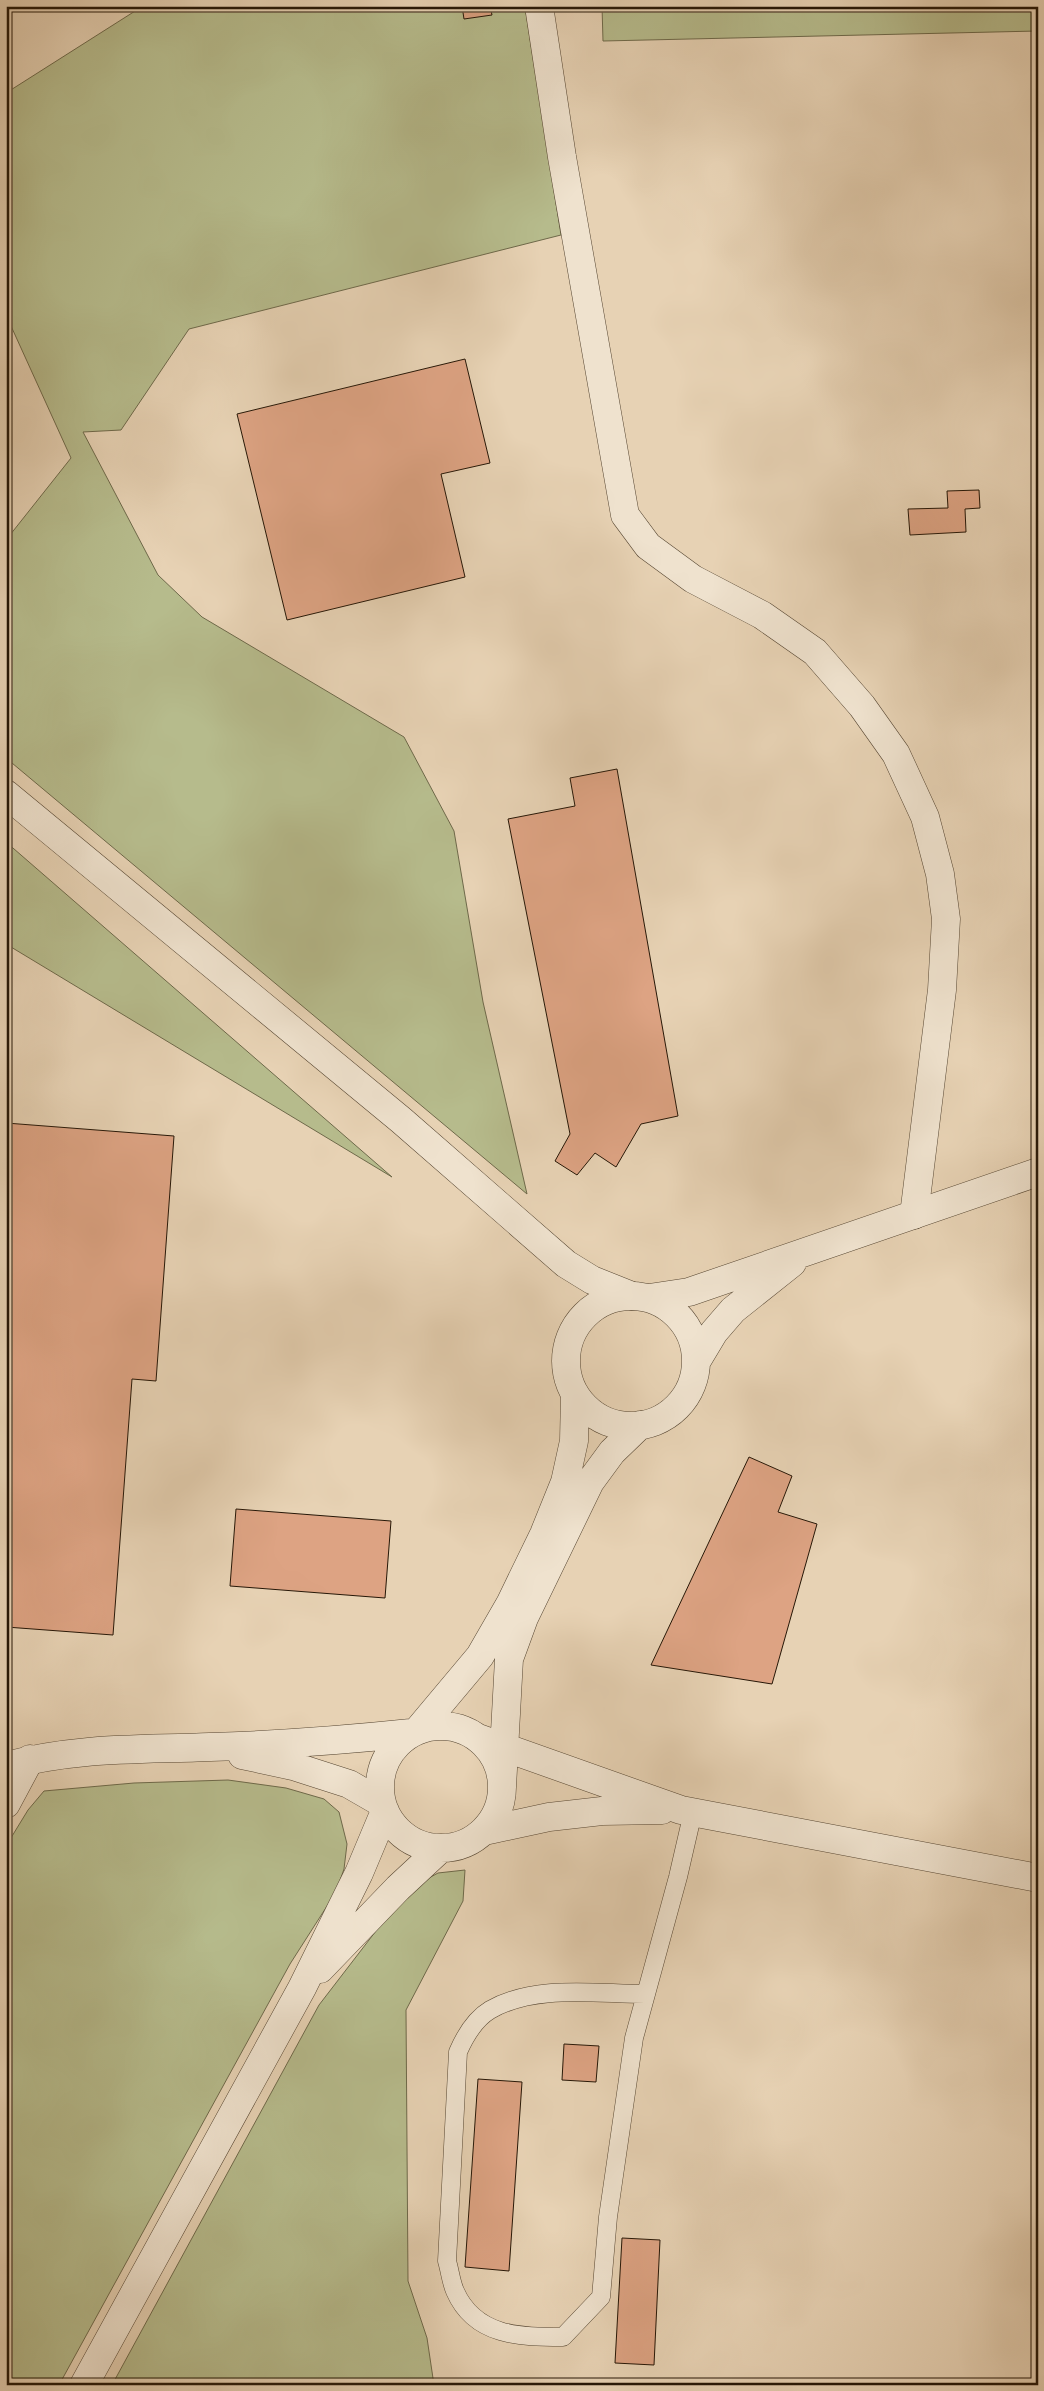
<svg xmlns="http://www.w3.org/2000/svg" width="1044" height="2391" viewBox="0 0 1044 2391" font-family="'IM FELL DW Pica',serif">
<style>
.green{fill:#b6bb8c;stroke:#6e694a}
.building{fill:#dda383;stroke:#261707}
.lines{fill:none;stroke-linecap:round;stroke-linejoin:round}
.service-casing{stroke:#564632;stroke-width:19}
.minor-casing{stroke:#564632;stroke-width:29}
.tertiary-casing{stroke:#564632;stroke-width:29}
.service{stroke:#efe2ce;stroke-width:18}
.minor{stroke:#efe2ce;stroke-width:28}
.tertiary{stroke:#efe2ce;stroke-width:28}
</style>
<rect width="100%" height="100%" fill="#e7d2b4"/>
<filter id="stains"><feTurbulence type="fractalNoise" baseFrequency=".004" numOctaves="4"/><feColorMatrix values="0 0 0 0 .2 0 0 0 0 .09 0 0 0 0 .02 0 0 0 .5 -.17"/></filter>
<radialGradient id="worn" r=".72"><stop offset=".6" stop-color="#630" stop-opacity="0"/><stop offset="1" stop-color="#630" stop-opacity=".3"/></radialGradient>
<path class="green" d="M143 6H525L561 235 189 329 121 430 83 432 158 575 202 617 404 737 454 831 483 1002 527 1194 6 758V540L71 458 6 315V93Z
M602 6H1038V31L603 41Z
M6 842 392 1177 6 944Z
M228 1780 286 1788 324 1799 339 1812 347 1844 344 1869 336 1892 290 1964 59 2385H6V1846L28 1810 44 1791 134 1783Z
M465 1870 463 1901 406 2010 408 2281 427 2338 434 2385H112L319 2005 389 1914 418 1884 438 1873Z"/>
<path class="building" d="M462 6H490L492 15 464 19Z
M465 359 490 463 441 474 465 577 287 620 237 414Z
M979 490 980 508 965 509 966 532 910 535 908 509 948 508 947 491Z
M617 769 678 1116 641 1124 616 1167 595 1153 577 1175 555 1161 570 1134 508 819 575 806 570 778Z
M6 1123 174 1136 156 1381 132 1379 113 1635 6 1627Z
M749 1457 792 1476 778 1512 817 1524 772 1684 651 1665Z
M236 1509 391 1521 385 1598 230 1586Z
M564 2044 599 2046 596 2082 562 2080Z
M478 2079 522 2082 509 2271 465 2267Z
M622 2238 660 2240 654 2365 615 2363Z"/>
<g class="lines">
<g class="service-casing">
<path id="service" d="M645 1994C596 1994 535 1984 490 2010 475 2019 465 2036 458 2052L447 2261C450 2271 451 2282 455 2291 475 2337 521 2337 563 2337L601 2297 608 2217 634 2038 678 1877 693 1812"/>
</g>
<g class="minor-casing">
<path id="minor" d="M539 6 562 157 625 515 648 546 693 579 762 615 815 652 862 706 896 754 925 817 940 874 946 919 942 990 914 1215
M6 794 401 1120 566 1264 592 1280 632 1296
M6 1804 30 1759"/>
</g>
<g class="tertiary-casing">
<path id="tertiary" d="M566 1361a65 65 0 1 1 130 0a65 65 0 1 1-130 0Z
M649 1298 689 1292 1038 1172
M696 1362 714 1332 733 1310 792 1263
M380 1787a61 61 0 1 1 122 0a61 61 0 1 1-122 0Z
M418 1730 480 1656 510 1604 544 1534 565 1482 574 1441 575 1394
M478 1738 681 1810 1038 1878
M242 1755 293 1766 349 1784 382 1803
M6 1766C75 1747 140 1750 210 1747 277 1745 344 1740 411 1733
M502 1787 509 1659 524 1618 590 1482 612 1452 640 1425
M484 1831 549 1817 602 1811 662 1810
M320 1969 398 1888 440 1849
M84 2385 302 1988 359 1873 385 1811"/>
</g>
<use href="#service" class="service"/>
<use href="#minor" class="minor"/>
<use href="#tertiary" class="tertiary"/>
</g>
<rect width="1044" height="2391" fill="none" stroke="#e7d2b4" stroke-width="25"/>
<rect x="8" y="8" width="1029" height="2376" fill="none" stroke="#261707" stroke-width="2.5"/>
<rect x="12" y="12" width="1019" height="2366" fill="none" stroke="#261707"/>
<rect width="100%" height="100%" filter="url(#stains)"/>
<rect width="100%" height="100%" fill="url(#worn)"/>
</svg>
